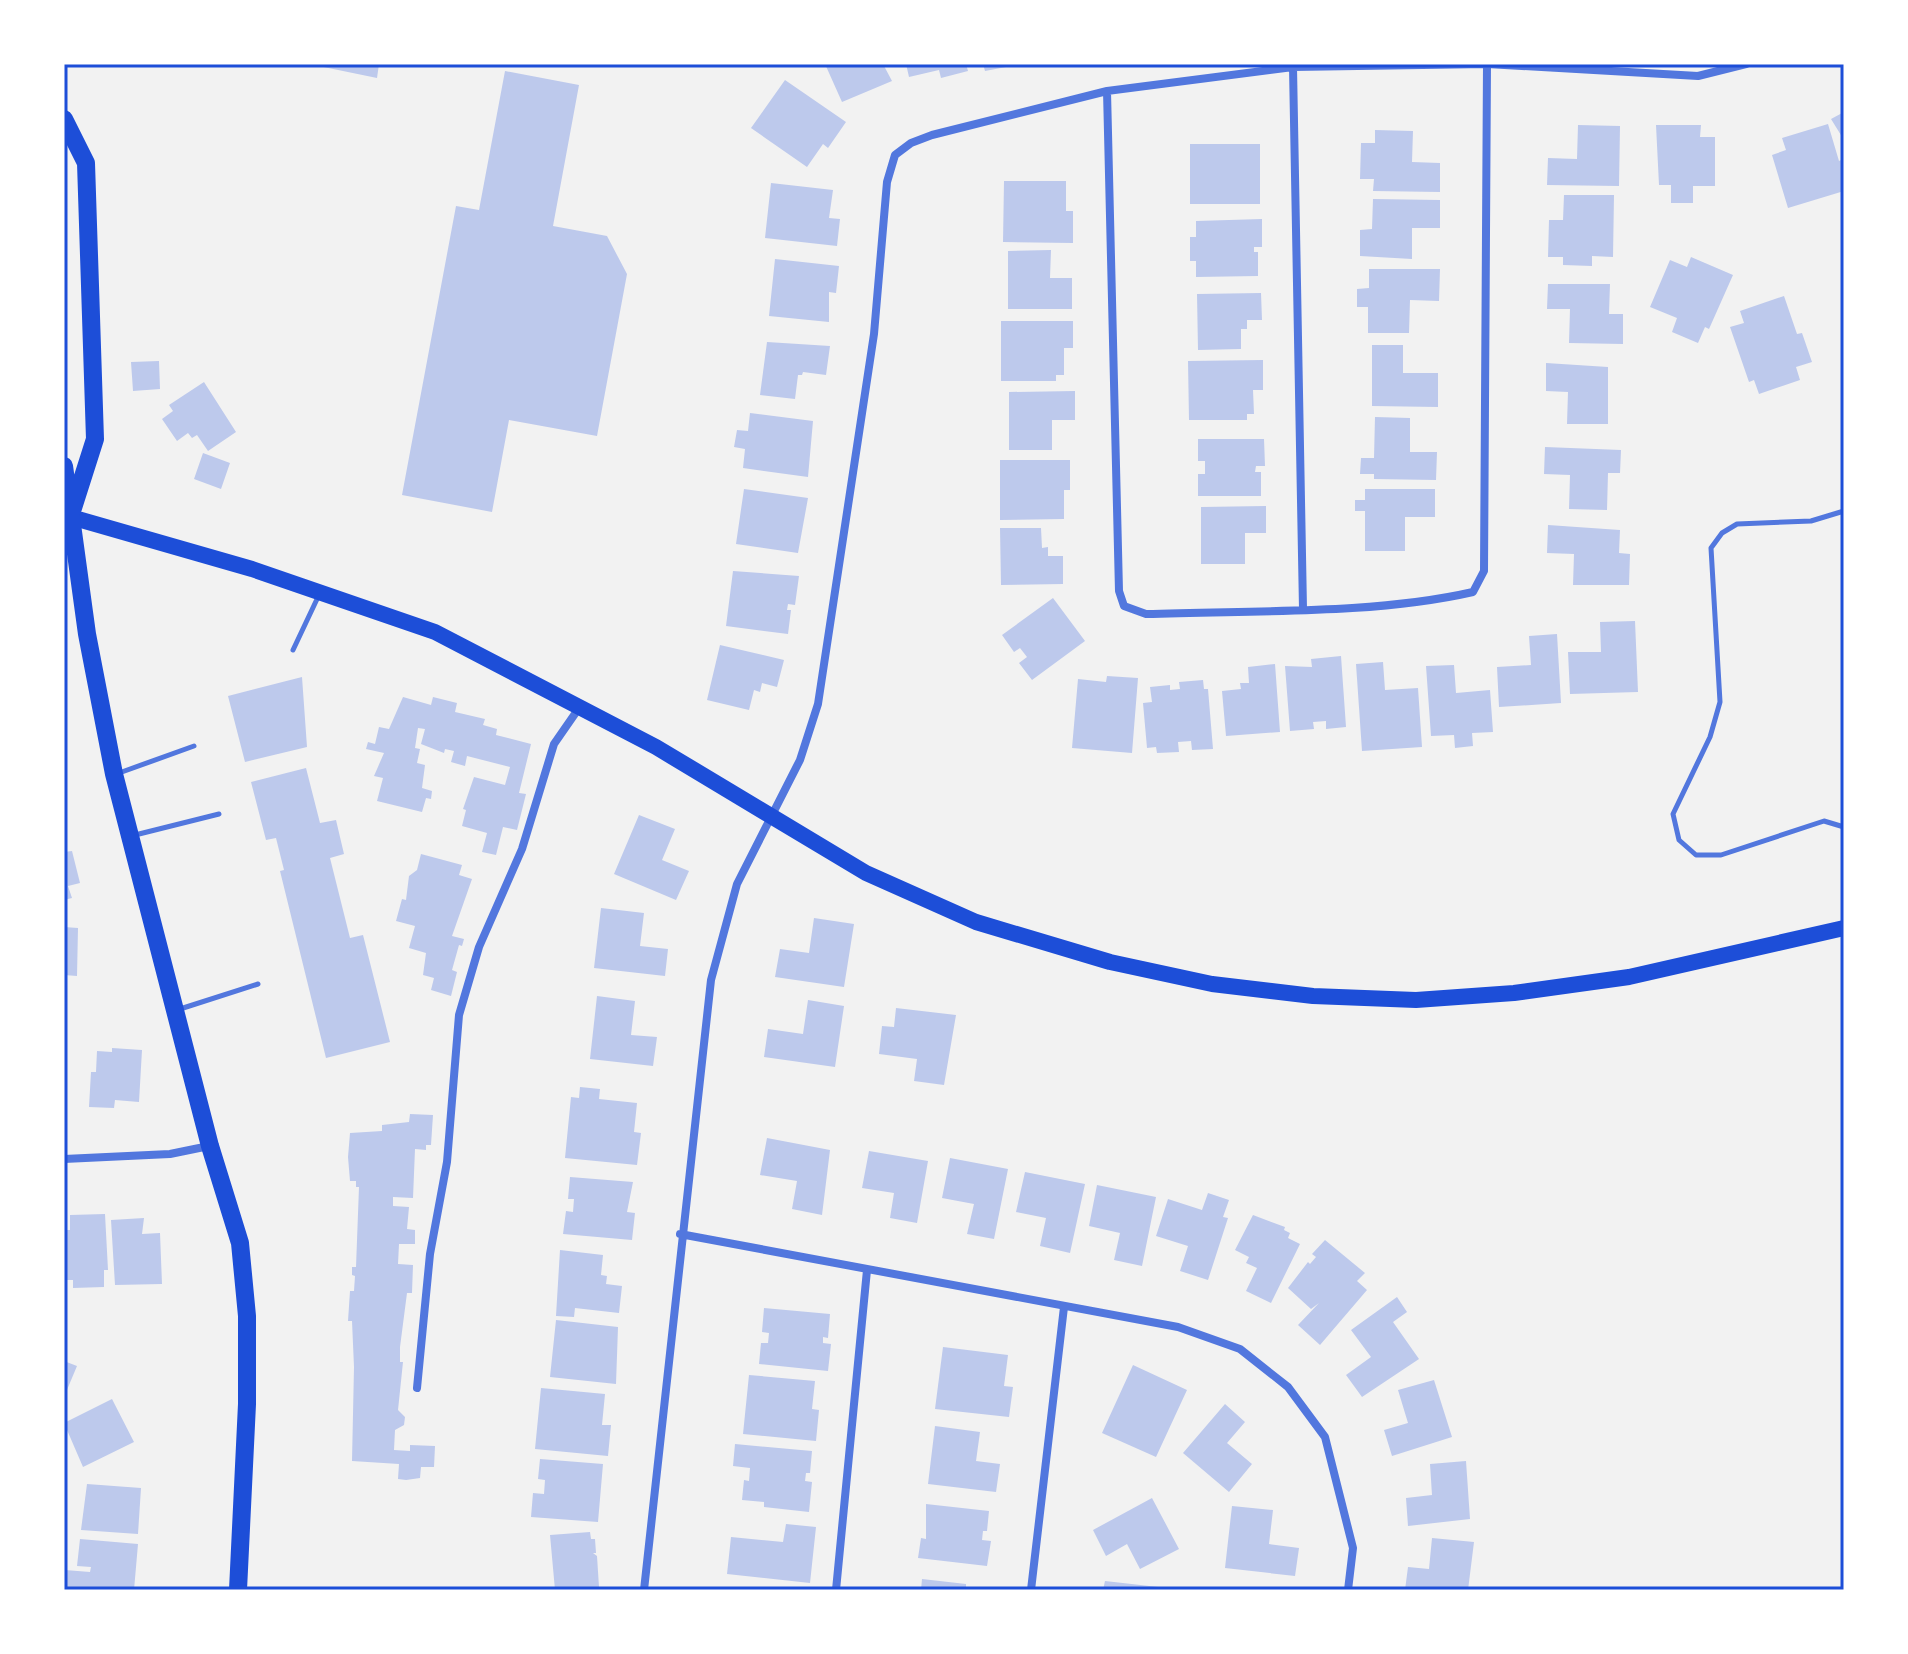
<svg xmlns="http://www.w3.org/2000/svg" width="1908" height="1654" viewBox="0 0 1908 1654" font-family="Spectral,serif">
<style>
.building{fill:#bdc9ec}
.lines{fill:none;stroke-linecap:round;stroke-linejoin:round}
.service{stroke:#5277de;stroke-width:5}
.minor{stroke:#5277de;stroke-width:8}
.secondary{stroke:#1d4ed8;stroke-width:16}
.primary{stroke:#1d4ed8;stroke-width:18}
.neatline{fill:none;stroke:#1d4ed8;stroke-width:3}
</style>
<rect width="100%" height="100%" fill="#f2f2f2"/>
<path class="building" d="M309 64H379L377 78Z
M825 64H883L892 81 842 102Z
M906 64H966L968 71 941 78 939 70 909 77Z
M983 64H1005L1006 67 985 71Z
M505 71 579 85 553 226 607 236 627 274 597 436 509 420 492 512 402 495 456 206 479 210Z
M785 80 846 122 828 148 823 144 807 167 751 128Z
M1844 112V140L1831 119Z
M1828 124 1839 161 1843 159 1844 163V191L1788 208 1772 155 1786 150 1782 138Z
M1578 125 1620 126 1619 186 1547 185 1548 158 1577 159Z
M1656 125H1701L1700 137H1715V186H1693V203H1671V185H1659Z
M1375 130 1413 131 1412 162 1440 163V192L1373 191 1374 179H1360L1361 143H1375Z
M1190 144H1260V204H1190Z
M1004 181H1066V211H1073V243L1003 242Z
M771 183 833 190 829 218 840 219 837 246 765 238Z
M1564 195H1614L1613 257 1592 256V266L1563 265V257H1548L1549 220H1563Z
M1373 199 1440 200V228H1412V259L1360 256V230L1372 229Z
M1262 219V247H1254V252H1258V276L1196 277V261H1190V237H1196V221Z
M1051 250 1050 278H1072V309H1008V251Z
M1691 257 1733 275 1709 329 1705 327 1698 343 1672 332 1677 318 1650 307 1670 260 1687 267Z
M775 259 839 266 836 293 829 292V322L769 316Z
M1369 269H1440L1439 301 1410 300 1409 333H1368V307H1357V289L1369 288Z
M1548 284H1610L1609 314H1623V344L1569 343 1570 309H1547Z
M1261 293 1262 320H1247V329H1241V349L1198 350 1197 294Z
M1784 296 1797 334 1802 333 1812 362 1796 367 1800 380 1759 394 1754 380 1749 382 1730 327 1744 323 1740 311Z
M1001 321H1073V348H1064V375H1056V381H1001Z
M767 342 830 346 826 375 803 372 802 375H798L795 399 760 395Z
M1372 345H1403V373H1438V407L1372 406Z
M1263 360V390H1253L1254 414H1247V420H1189L1188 361Z
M159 361 160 389 133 391 131 362Z
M1546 363 1608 367V424H1567L1568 392 1546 391Z
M204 382 236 432 208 451 197 435 192 438 188 433 177 441 162 419 173 411 169 405Z
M1075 391V420H1052V450H1009V392Z
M750 413 813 421 808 477 743 468 745 449 734 447 737 430 748 431Z
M1375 417 1410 418V452H1437L1436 480 1374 479V474H1360L1361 458H1374Z
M1198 439H1264L1265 466H1256L1255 472H1261V496H1198V474H1205V461H1198Z
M1545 447 1621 450 1620 473H1608L1607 510 1569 509 1570 475 1544 474Z
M203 453 230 463 221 489 194 479Z
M1000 460H1070V490H1064V519L1000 520Z
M744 489 808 498 798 553 736 544Z
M1365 489H1435V517H1405V551H1365V511H1355V500H1365Z
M1266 506V533H1245V564H1201V507Z
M1548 525 1620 530 1619 553 1630 554 1629 585H1573L1574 554 1547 553Z
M1000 528H1041L1042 548 1048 547V556H1063V584L1001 585Z
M733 571 799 576 795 605 788 604 787 610H791L788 634 726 626Z
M1053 598 1085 641 1032 680 1019 663 1027 657 1020 648 1014 652 1002 635Z
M1635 621 1638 692 1570 694 1568 652H1601L1600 622Z
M1557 634 1561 703 1499 707 1497 667 1531 665 1529 636Z
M720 645 784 660 777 687 762 683 760 692 754 690 749 710 707 700Z
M1341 656 1346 727 1326 729V721L1313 722 1314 729 1290 731 1285 666 1312 667 1311 659Z
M1383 662 1385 690 1418 688 1422 747 1362 751 1356 664Z
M1275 664 1280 732 1226 736 1222 691 1241 689 1240 683H1249L1248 667Z
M1454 665 1456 693 1490 690 1493 732 1472 733 1473 746 1455 748 1454 735 1431 736 1426 666Z
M1107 676 1138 678 1132 753 1072 748 1078 679 1106 682Z
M302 677 307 747 245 762 228 696Z
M1203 680 1204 689H1208L1213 749 1192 750 1191 741 1178 742 1179 752 1157 753 1156 747 1147 748 1143 703 1152 702 1150 687 1170 685V690L1180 689 1179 682Z
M403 697 431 705 433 697 457 703 455 712 485 719 483 725 497 729 496 735 531 744 519 793 526 794 517 830 503 827 496 855 482 852 487 833 462 826 466 810 463 809 474 777 505 785 510 767 467 756 465 766 451 762 454 751 445 749 444 753 421 744 425 729 418 728 415 748 420 749 417 763 425 765 422 788 432 791 431 799 426 798 422 812 377 801 383 778 374 776 384 753 366 749 368 742 375 744 379 727 389 729Z
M306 768 320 823 336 820 344 854 330 858 350 938 363 935 390 1042 326 1058 280 871 284 870 276 838 266 840 251 782Z
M639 815 675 829 662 860 689 871 676 900 614 874Z
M72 851 80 883 68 886 72 898 64 900V852Z
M421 854 462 865 459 875 472 879 452 936 464 939 462 946 459 945 452 970 457 972 451 996 431 990 434 978 423 975 426 953 409 948 415 926 396 921 402 899 406 900 409 876 417 870Z
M601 908 644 913 640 946 668 949 665 976 594 968Z
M814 918 854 924 844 987 775 977 780 949 809 953Z
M64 927 78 928 77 976 64 975Z
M597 996 635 1001 631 1035 657 1037 653 1066 590 1059Z
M808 1000 844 1006 835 1067 764 1057 768 1029 803 1034Z
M896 1008 956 1015 944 1085 914 1081 917 1059 879 1054 882 1026 894 1027Z
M112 1048 142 1050 139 1102 115 1100 114 1108 89 1107 91 1072H96L97 1051 112 1052Z
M580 1087 600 1089 599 1099 637 1103 634 1132 641 1133 637 1165 565 1158 571 1097 579 1098Z
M410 1114 433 1115 431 1145H426V1150L415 1149 413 1198 393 1197V1206L409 1207 407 1229 415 1230V1244H399L398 1264 413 1265 412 1293H407L400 1347V1362H403L398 1410 405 1417 404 1425 395 1430 394 1450 410 1451V1445L435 1446 434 1467H421L420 1478 406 1480 398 1479 399 1464 352 1461 354 1367 352 1321H348L350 1291H354L355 1276 352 1275V1267H356L359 1187H356V1181H350L348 1157 350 1133 382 1131V1125L409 1122Z
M767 1138 830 1150 822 1215 792 1209 797 1181 760 1175Z
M869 1151 928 1161 917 1223 890 1218 894 1193 862 1188Z
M950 1158 1008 1169 994 1239 967 1234 974 1204 942 1198Z
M1025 1172 1085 1184 1070 1253 1040 1246 1046 1218 1016 1212Z
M570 1177 633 1182 627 1212 635 1213 632 1240 563 1234 566 1211 573 1212 574 1199H568Z
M1097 1185 1156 1197 1142 1266 1114 1260 1120 1233 1089 1226Z
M1208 1193 1229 1200 1223 1217 1228 1218 1208 1280 1180 1271 1188 1246 1156 1236 1168 1199 1202 1210Z
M105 1214 108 1270H104V1287L73 1288V1280H64V1230H70V1215Z
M1253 1215 1285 1227 1284 1230 1290 1233 1288 1238 1300 1244 1271 1303 1246 1291 1257 1268 1246 1263 1249 1257 1235 1250Z
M144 1218 142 1234 160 1233 162 1284 115 1285 111 1220Z
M1325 1240 1365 1273 1357 1281 1367 1290 1320 1345 1298 1325 1319 1303 1311 1309 1288 1288 1308 1262 1310 1264 1316 1257 1312 1254Z
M560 1250 603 1255 601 1275 607 1276 606 1284 622 1286 619 1313 575 1308 574 1317 556 1316Z
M1397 1297 1407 1312 1393 1322 1419 1359 1362 1397 1346 1375 1371 1357 1351 1330Z
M764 1308 830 1314 828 1338 823 1337V1343L831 1344 828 1371 759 1364 761 1343H768L769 1333 762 1332Z
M556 1320 618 1327 616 1384 550 1377Z
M943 1347 1008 1355 1004 1386 1013 1387 1009 1417 935 1409Z
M64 1361 77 1366 64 1397Z
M1133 1365 1187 1390 1156 1457 1102 1433Z
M749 1375 815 1381 812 1409 819 1410 816 1441 743 1434Z
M1434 1380 1452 1437 1392 1456 1384 1430 1408 1423 1398 1390Z
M541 1388 605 1394 602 1425H611L608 1456 535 1449Z
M112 1399 134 1442 83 1467 64 1423Z
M1225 1404 1245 1422 1227 1443 1252 1464 1229 1492 1183 1453Z
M935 1426 980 1432 976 1461 1000 1464 996 1492 928 1484Z
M735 1444 812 1451 810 1473H806L805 1481 812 1482 809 1512 764 1507V1502L742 1500 744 1480 749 1481 750 1468 733 1466Z
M540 1459 603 1464 598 1522 531 1517 533 1493 544 1494 545 1480 538 1479Z
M1466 1461 1470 1519 1408 1526 1406 1498 1432 1495 1430 1464Z
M87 1484 141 1488 138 1534 81 1530Z
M1152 1498 1179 1549 1140 1569 1127 1544 1106 1556 1093 1530Z
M926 1504 989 1511 987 1531H983L982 1540 991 1541 987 1566 918 1558 921 1538 926 1539Z
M1232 1506 1273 1510 1269 1544 1299 1548 1295 1576 1225 1568Z
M786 1524 816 1527 810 1583 727 1574 731 1537 783 1542Z
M590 1532 591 1539H595L596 1553H593L597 1556 599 1587 595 1590H555L550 1535Z
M1432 1538 1474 1542 1468 1590H1405L1408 1567 1429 1569Z
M80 1539 138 1544 134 1590H64L65 1570 90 1572 91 1567 77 1566Z
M922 1579 966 1584V1590H921Z
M1105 1581 1167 1588 1166 1590H1103Z"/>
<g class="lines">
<path class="service" d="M1844 511 1811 521 1737 524 1722 533 1711 548 1720 702 1710 737 1673 814 1679 840 1696 855H1721L1824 821 1844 827
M293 650 318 597
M119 773 194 746
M135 835 219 814
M180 1009 258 984"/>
<path class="minor" d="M1293 67 1303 609
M1107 91 1119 591 1124 606 1146 614C1251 610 1372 615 1473 592L1484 571 1487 64
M64 1159 170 1154 209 1146
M680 1234 1178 1327 1240 1349 1288 1387 1325 1437 1353 1548 1348 1590
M417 1388 430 1254 447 1162 459 1015 479 947 522 849 554 744 579 708
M644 1590 711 980 737 884 800 760 818 704 874 334 887 182 895 155 911 143 932 135 1107 91 1293 67 1487 64 1698 76 1746 64
M836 1590 867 1270
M1031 1590 1064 1307"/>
<path class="secondary" d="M64 515 252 569 435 632 656 747 866 873 976 922 1110 962 1212 984 1313 996 1416 1000 1514 993 1629 977 1844 928"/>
<path class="primary" d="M64 119 86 163 95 439 73 508
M64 466 87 634 114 774 210 1146 240 1243 247 1316V1404L238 1590"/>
</g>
<rect width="1908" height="1654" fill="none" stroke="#ffffff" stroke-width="132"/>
<rect x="66" y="66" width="1776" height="1522" class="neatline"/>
</svg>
